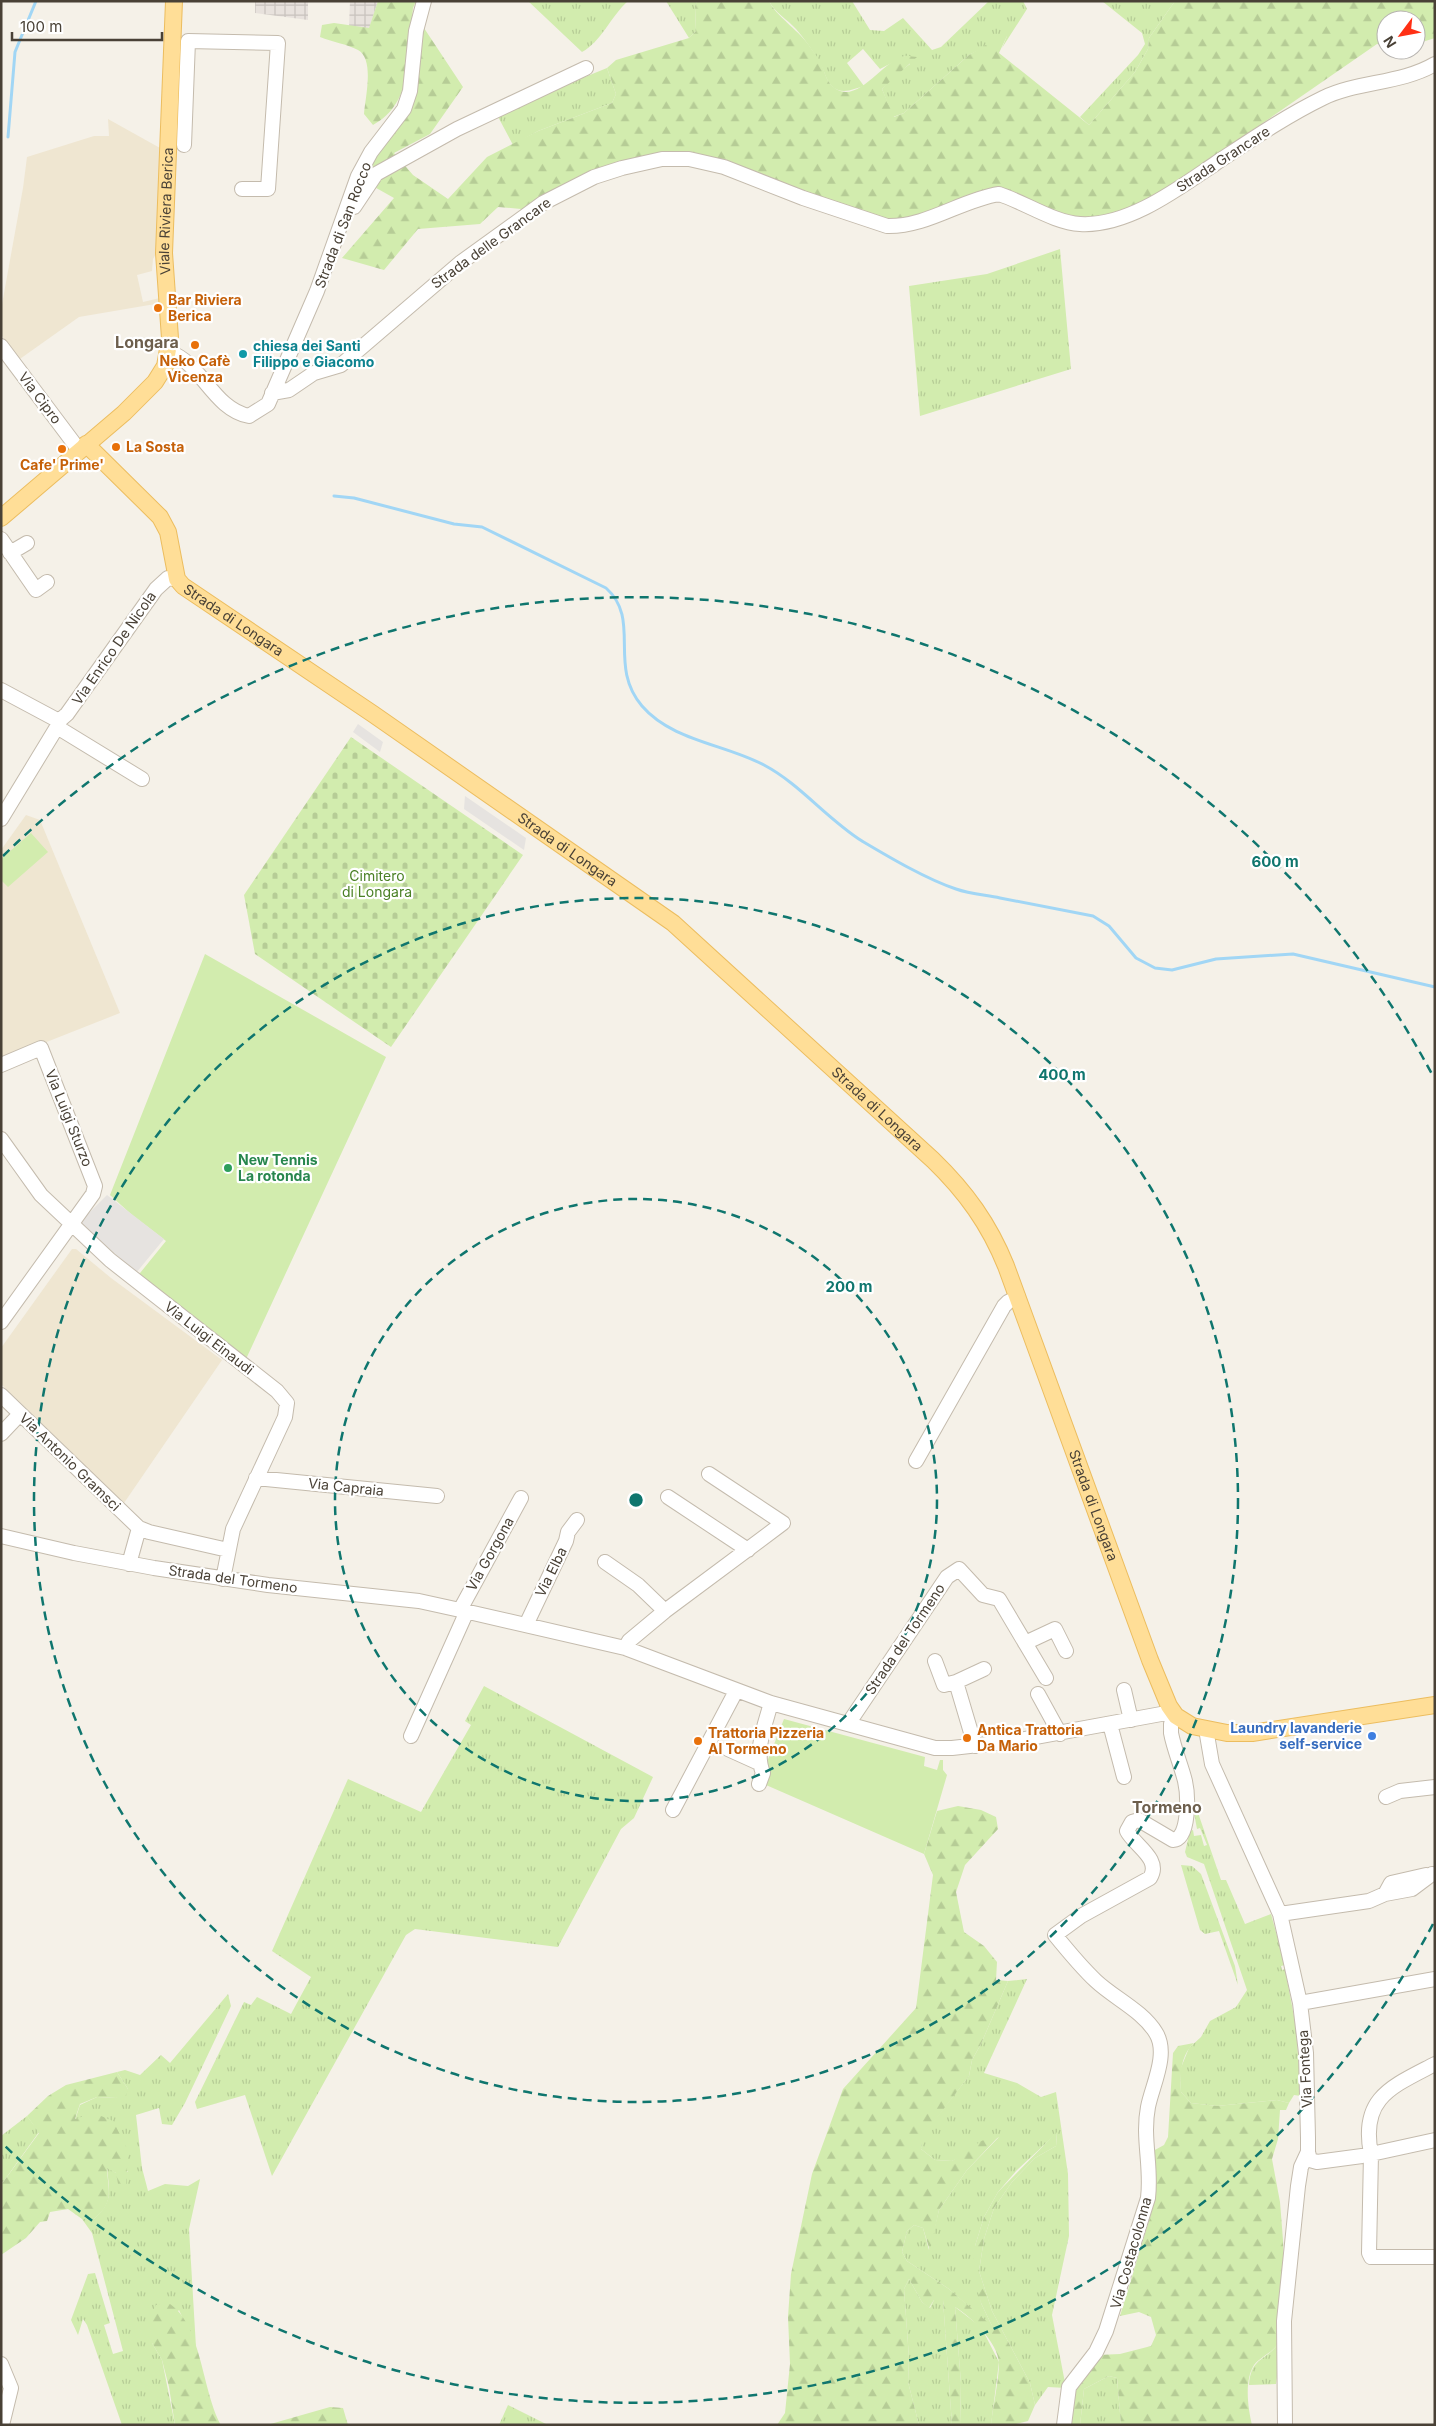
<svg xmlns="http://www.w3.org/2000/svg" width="1436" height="2426" viewBox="0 0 1436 2426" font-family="Inter,sans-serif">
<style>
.industrial{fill:url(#industrial-grid)}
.education{fill:#efe6d1}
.grass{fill:url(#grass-tufts)}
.forest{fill:url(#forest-firs)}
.cemetery{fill:url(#cemetery-stones)}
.garden{fill:#d2ecae}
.parking{fill:#e6e3e0}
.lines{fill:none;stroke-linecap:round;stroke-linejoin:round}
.stream{stroke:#a1d6f5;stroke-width:3}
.minor-casing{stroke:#c4bbad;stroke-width:16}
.major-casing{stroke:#ecbd5f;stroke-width:18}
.minor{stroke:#fff;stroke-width:14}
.major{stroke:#ffde97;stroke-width:16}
.ring{fill:none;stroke:#0f766e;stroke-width:2.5;stroke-dasharray:9 6}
.food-dot{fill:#e8710a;stroke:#fff;stroke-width:2}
.culture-dot{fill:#0f9aa8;stroke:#fff;stroke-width:2}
.leisure-dot{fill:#2e9e5b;stroke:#fff;stroke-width:2}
.shop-dot{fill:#3f7fe0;stroke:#fff;stroke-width:2}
.labels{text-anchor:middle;stroke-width:4.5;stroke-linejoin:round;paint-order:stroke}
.street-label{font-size:14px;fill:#494136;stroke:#fff}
.food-label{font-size:14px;font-weight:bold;fill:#c56008;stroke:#fff;text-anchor:start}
.culture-label{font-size:14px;font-weight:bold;fill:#0d838f;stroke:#fff;text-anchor:start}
.park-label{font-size:14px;fill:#4a8025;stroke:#fff}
.leisure-label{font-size:14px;font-weight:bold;fill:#27864d;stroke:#fff;text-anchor:start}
.shop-label{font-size:14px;font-weight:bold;fill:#366cbe;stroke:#fff;text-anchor:end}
.quarter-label{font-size:16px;font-weight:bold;fill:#6d5f4d;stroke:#fff}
.centre{fill:#0f766e;stroke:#fff;stroke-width:2.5}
.ring-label{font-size:15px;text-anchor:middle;font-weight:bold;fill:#0f766e;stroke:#fff;stroke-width:4.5;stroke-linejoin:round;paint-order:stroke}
</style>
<defs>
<pattern id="industrial-grid" width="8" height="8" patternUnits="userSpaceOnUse" patternTransform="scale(1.25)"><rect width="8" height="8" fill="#e8e2dd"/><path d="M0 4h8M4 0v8" fill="none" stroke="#c8c3be"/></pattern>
<pattern id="grass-tufts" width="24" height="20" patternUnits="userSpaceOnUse" patternTransform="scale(1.25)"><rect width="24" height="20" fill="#d2ecae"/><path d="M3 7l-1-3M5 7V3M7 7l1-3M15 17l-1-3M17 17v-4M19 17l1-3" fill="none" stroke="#b6cc96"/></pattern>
<pattern id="forest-firs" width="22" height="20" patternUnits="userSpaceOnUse" patternTransform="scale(1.25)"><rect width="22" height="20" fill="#d2ecae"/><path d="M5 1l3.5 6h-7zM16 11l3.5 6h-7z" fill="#b6cc96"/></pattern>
<pattern id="cemetery-stones" width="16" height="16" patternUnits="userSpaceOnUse" patternTransform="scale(1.25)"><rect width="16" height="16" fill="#d2ecae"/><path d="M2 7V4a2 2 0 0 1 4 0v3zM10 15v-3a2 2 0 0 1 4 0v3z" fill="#b6cc96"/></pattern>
</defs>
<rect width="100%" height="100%" fill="#f5f1e8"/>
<path class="industrial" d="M255 1H308V20L255 13Z
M350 1H378L369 29 349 26Z"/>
<path class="education" d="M108 119 160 148 157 252 153 259 152 271 137 275 143 302 160 298 161 303 79 317 17 361 1 334V310L23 188 27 157 94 136H109Z
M26 815 40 820 120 1013 1 1060V850Z
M72 1249H76L111 1278 222 1360 124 1503 1 1384V1348Z"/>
<path class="grass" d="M528 1H628C611 16 601 42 582 52Z
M666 1H697L695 6 696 31 689 38Z
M769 1H852L870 30 884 31 903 18 932 50 941 47 989 1H1023L1027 9 1002 48 1007 36 969 55 904 113 893 117 882 89 894 76 910 64 905 56 880 69 863 49 847 63 864 86C856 88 847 93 838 90 826 86 825 70 819 61 812 50 805 39 796 29 787 19 775 13 769 1Z
M1102 1H1175L1149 38 1148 49 1135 72 1089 125 1080 117 1138 55 1145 44 1142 33Z
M607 68 616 94 612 103 538 131 513 145 496 113Z
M1060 249 1071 369 920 416 909 286 987 274Z
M484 1686 653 1777 634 1818 621 1829 558 1947 415 1929 406 1935 272 2176 245 2095 197 2109 195 2102 244 2002 251 2005 257 1997 291 2014 311 1977 272 1951 348 1779 421 1812 471 1725 465 1721Z
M1194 1801 1221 1880H1226L1245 1924 1271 1914 1285 1965 1281 1966 1282 1970 1285 1969 1296 2027 1301 2096 1294 2095 1289 2103 1277 2100 1217 2106 1191 2103 1181 2092 1180 2070 1189 2048 1201 2037 1210 2021 1236 2007 1247 1990 1204 1864 1187 1857 1185 1852 1190 1831 1193 1830 1194 1836 1201 1835 1204 1846 1207 1845 1200 1828 1197 1829 1194 1813 1189 1814Z
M1181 1865 1192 1866 1201 1874 1235 1966 1238 1985 1219 1931 1205 1934 1200 1930Z
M1027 1979 984 2073 1017 2083 1041 2097 1056 2092 1068 2174 1069 2236 1052 2315 1066 2388 1048 2387 1035 2405 1030 2383 992 2311 979 2271 984 2239 994 2208 1012 2182 1035 2158 1056 2146 1057 2133 1017 2170 998 2192 984 2217 975 2246 981 2303 993 2328 949 2289 907 2261 902 2252 907 2231 914 2225 923 2228 929 2250 939 2210 967 2170 999 2137 952 2161 935 2160 921 2149 922 2136 969 2076 972 2060 981 2044 1008 1981Z
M228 1994 231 2006 185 2103 172 2125 162 2124 159 2108 136 2115 142 2168 148 2191 165 2184 188 2186 200 2179 189 2229 196 2347 179 2310 152 2343 162 2360 175 2425H122L87 2325 83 2319 78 2335 71 2320 88 2274 95 2273 110 2323 104 2325 113 2354 123 2351 92 2233 82 2219H94C114 2201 109 2191 107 2167L116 2173 128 2172 75 2120 80 2105 97 2097 116 2098 128 2089 117 2072 125 2070 140 2075 161 2055 170 2063Z
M27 2116 39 2132 1 2185V2136Z
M909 2279 922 2302 930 2308 934 2300H943L952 2425H919L908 2382 909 2358 904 2289Z
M955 2307 981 2327 999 2362 991 2425H960L961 2383Z
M1278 2344 1279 2364 1276 2384 1249 2385C1251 2357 1266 2361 1278 2344Z
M1109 2376 1117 2378 1121 2425H1080L1084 2389Z
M508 2405 548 2425H499Z"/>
<path class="forest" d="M378 1H416L413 8C409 48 415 103 373 125L364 114C365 99 375 59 358 50 347 44 332 42 320 37L322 25 334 23 369 28Z
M697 1H769C776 16 797 29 808 44 812 50 817 56 821 63 825 72 826 83 836 89 859 104 884 59 905 56 909 55 913 57 917 57L882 89 894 117 904 113 969 55 1003 35 1007 36 999 53 1089 125 1135 72 1148 49 1149 38 1175 1H1435V38L1416 44V20H1386V45L1377 44 1159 195 1095 226 1011 195 925 217 881 222 732 167 642 163 525 214 521 209 498 207 480 224 418 229 384 270 342 258 394 198 362 180 375 152 415 94 422 25 463 87 430 134 394 153 413 175 448 199 487 157 538 131 612 103 616 94 607 68 616 60 689 38 696 31 695 6Z
M958 1806 981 1810 996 1817 998 1829 965 1865 956 1892 964 1932 984 1946 997 1962 996 1980 1008 1981 981 2044 972 2060 969 2076 923 2136 921 2149 935 2160 952 2161 981 2141 1000 2135 967 2170 939 2210 930 2251 923 2228 914 2225 907 2231 902 2252 907 2261 949 2289 992 2326 981 2303 972 2271 975 2246 984 2217 998 2192 1057 2132 1056 2146 1035 2158 1012 2182 994 2208 984 2239 979 2271 992 2311 1030 2383 1035 2405 1028 2421 1012 2425H991C993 2407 999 2379 999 2363 998 2343 972 2317 955 2307L961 2383 960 2425H952L943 2300H934L929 2308 922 2302 909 2279 904 2289 909 2358 908 2382 919 2425H777L785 2413 790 2364 788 2317 791 2274 812 2174 843 2089 916 2008 933 1875 924 1854 937 1811Z
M1194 2043C1180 2056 1180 2075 1181 2092L1191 2103 1217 2106 1277 2100 1289 2103 1286 2110H1280L1278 2139 1272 2159 1280 2202 1283 2240 1284 2270 1278 2344C1272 2353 1261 2356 1254 2365 1244 2381 1248 2408 1252 2425H1121L1117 2378 1109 2376 1084 2389 1080 2425H1071L1074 2386 1098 2355 1120 2354 1151 2346 1156 2335 1151 2317 1139 2312 1120 2316 1151 2214 1156 2184 1153 2151 1164 2145 1168 2137 1173 2053 1178 2046Z
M117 2072 128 2089 126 2096 116 2098 97 2097 80 2104 75 2119 94 2113 113 2121 128 2150 126 2190 119 2189 116 2173 107 2168C108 2192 115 2201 94 2219H82L68 2209 50 2212 47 2221 40 2222 26 2238 1 2255V2185L39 2133 27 2116 48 2096 66 2085Z
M170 2304C202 2326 202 2391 221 2425H175L169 2387 162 2360 152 2343 148 2321 156 2305Z
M330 2407 343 2408 348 2425H267Z"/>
<path class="cemetery" d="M351 737 523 855 391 1047 255 954 244 895Z"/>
<path class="garden" d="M31 833 48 852 8 887 1 880V859Z
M205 954 386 1057 246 1359 136 1278 166 1241 132 1215 110 1195Z
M784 1719 925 1757 924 1766 937 1770 940 1760H943V1770L947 1775 924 1854 759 1782Z"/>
<path class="parking" d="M358 724 383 742 380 752 353 732Z
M465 796 526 838 524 850 464 809Z
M107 1195 164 1239 136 1273 80 1222Z"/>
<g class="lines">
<path class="stream" d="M8 137 15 52 36 1
M334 496 354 498 454 524 482 527 606 588C642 620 607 665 642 706 672 741 725 744 764 765 800 784 827 819 862 841 889 857 926 879 956 889 970 894 986 895 1000 898 1031 904 1062 910 1093 916L1109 926 1136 958 1155 968 1172 970 1216 959 1293 954 1435 987"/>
<g class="minor-casing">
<path id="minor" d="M184 145 188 41 278 43 268 189H242
M354 207 376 174 457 129 586 68
M1 346 79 450
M169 352C202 363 213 409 249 416L268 404 317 291 358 176 371 152 404 109 410 91 416 31 424 1
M272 393 289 390 314 373 341 365 460 263 543 203 594 177 622 168 662 159H689L724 167 803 198 887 226C927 227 961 200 999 194 1024 202 1055 223 1080 224 1128 227 1179 188 1216 163 1251 140 1286 116 1323 98 1358 81 1401 84 1435 64
M1 539 36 590 47 582
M10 553 27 543
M1 690 59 721
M57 727 142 779
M1 819 57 727 59 721 67 714 156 589 168 578 177 579
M1 1065 41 1048 95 1186 93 1194 1 1322
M1 1139 41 1195 110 1260 277 1391 287 1403 285 1417 233 1529 223 1579
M1 1395 139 1528 149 1532 228 1550
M1 1434 20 1414
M916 1461 1004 1306 1008 1302 1018 1297
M256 1478 437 1496
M668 1497 748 1550
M1 1536 74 1553 154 1568 268 1585 419 1601 460 1610 625 1648 771 1703 935 1748H952L1014 1741 1172 1712
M605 1562 638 1585 665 1611
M129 1564 139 1528
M460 1610 521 1498
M526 1625 566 1541 568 1532 577 1520
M1025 1643 1055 1629 1066 1651
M625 1648 629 1641 665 1611 783 1523 709 1474
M935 1661 944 1685 956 1682 984 1669
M956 1682 975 1746
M1124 1690 1131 1720
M1038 1694 1060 1734
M848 1724 947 1577 959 1569 983 1595 999 1599 1046 1678
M1110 1724 1124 1777
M1206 1729 1212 1764 1280 1914 1300 2003 1306 2053 1308 2138V2152L1301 2167 1298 2186 1284 2321 1285 2425
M411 1736 467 1611
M728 1749 759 1763
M759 1784 763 1773C754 1751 765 1725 771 1703
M1386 1797 1400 1791 1435 1787
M673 1810 736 1691
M1385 1894 1391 1883 1426 1875
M1280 1914 1369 1901 1385 1894 1412 1889 1432 1874
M1300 2003 1435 1979
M1435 2064C1391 2087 1360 2098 1371 2154L1369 2253 1371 2257H1435
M1308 2152 1310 2160 1317 2162 1362 2156 1435 2140
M1 2364 11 2388 2 2425
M1064 2425 1069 2387 1096 2352 1106 2331 1148 2198C1152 2167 1142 2138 1148 2107 1152 2086 1169 2054 1156 2033 1143 2011 1114 1998 1096 1981 1081 1967 1068 1951 1055 1935L1081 1916 1150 1878C1162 1859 1134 1845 1127 1831L1132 1822 1139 1820 1173 1840C1190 1839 1188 1794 1185 1781 1181 1765 1174 1749 1171 1733V1724L1176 1716"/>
</g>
<g class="major-casing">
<g id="major">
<path id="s1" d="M86 444 160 517 168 532 177 579 183 586 373 714 673 923 933 1160C966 1192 989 1224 1006 1266L1150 1660 1169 1706 1176 1716 1192 1726 1227 1733H1252L1435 1705"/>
<path id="s2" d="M1 518 124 413 155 382 165 366 170 338 164 253 174 1"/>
</g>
</g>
<use href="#minor" class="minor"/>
<use href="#major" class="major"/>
</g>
<g class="ring">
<circle cx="636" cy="1500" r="301"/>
<circle cx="636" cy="1500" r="602"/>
<path d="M1433 1924A903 903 0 0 1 3 2144M3 856A903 903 0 0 1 1433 1076"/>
</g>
<g class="food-dot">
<circle cx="158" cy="308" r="5"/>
<circle cx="195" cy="345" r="5"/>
<circle cx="116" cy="447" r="5"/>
<circle cx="62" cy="449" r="5"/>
<circle cx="967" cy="1738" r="5"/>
<circle cx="698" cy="1741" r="5"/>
</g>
<circle class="culture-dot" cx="243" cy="354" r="5"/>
<circle class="leisure-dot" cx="228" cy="1168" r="5"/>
<circle class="shop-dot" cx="1372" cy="1736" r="5"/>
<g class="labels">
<g class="street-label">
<text transform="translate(1223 159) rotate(-33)" y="5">Strada Grancare</text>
<text dy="5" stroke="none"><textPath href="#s2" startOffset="380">Viale Riviera Berica</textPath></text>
<text transform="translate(343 225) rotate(-69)" y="5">Strada di San Rocco</text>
<text transform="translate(491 243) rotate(-36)" y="5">Strada delle Grancare</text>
<text transform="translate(40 398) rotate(53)" y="5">Via Cipro</text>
<text dy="5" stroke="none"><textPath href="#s1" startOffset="239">Strada di Longara</textPath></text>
<text transform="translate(114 648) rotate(-55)" y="5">Via Enrico De Nicola</text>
<text dy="5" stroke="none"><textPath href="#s1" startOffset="644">Strada di Longara</textPath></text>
<text dy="5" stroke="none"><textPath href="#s1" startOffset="1049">Strada di Longara</textPath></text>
<text transform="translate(69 1118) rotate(68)" y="5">Via Luigi Sturzo</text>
<text transform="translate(209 1338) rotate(38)" y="5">Via Luigi Einaudi</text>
<text transform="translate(70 1462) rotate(44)" y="5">Via Antonio Gramsci</text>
<text transform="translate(346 1487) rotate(6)" y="5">Via Capraia</text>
<text dy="5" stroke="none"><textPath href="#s1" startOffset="1509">Strada di Longara</textPath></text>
<text transform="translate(490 1554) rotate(-61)" y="5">Via Gorgona</text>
<text transform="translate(551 1572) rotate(-64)" y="5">Via Elba</text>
<text transform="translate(233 1579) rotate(8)" y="5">Strada del Tormeno</text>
<text transform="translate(905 1639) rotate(-56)" y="5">Strada del Tormeno</text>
<text transform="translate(1305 2069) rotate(-93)" y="5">Via Fontega</text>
<text transform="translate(1131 2253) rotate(-74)" y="5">Via Costacolonna</text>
</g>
<g class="food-label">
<text x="168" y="305">Bar Riviera<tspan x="168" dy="16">Berica</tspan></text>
<text x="195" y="366" text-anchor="middle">Neko Cafè<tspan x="195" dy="16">Vicenza</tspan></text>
<text x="126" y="452">La Sosta</text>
<text x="62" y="470" text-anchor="middle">Cafe' Prime'</text>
<text x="977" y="1735">Antica Trattoria<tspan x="977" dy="16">Da Mario</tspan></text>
<text x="708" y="1738">Trattoria Pizzeria<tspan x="708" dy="16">Al Tormeno</tspan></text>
</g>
<g class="culture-label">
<text x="253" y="351">chiesa dei Santi<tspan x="253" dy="16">Filippo e Giacomo</tspan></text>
</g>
<g class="park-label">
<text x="377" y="881">Cimitero<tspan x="377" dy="16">di Longara</tspan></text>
</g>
<g class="leisure-label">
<text x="238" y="1165">New Tennis<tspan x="238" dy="16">La rotonda</tspan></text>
</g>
<g class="shop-label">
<text x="1362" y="1733">Laundry lavanderie<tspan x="1362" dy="16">self-service</tspan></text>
</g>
<g class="quarter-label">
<text x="147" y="348">Longara</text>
<text x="1167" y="1813">Tormeno</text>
</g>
</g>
<circle cx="636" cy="1500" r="8" class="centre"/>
<g class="ring-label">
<text x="1275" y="867">600 m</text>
<text x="1062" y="1080">400 m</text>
<text x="849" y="1292">200 m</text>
</g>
<rect width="1436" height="2426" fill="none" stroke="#494136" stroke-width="5"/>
<g transform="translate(1401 35) rotate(238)"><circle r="24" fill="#ffffff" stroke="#b6b3af"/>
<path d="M0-4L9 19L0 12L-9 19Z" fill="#ff3015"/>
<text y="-8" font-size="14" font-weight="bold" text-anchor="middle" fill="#494136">N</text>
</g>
<path d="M12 32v8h150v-8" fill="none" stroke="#494136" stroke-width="2.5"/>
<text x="20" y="32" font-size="15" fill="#494136" stroke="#ffffff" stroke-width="4" paint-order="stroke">100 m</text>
</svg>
